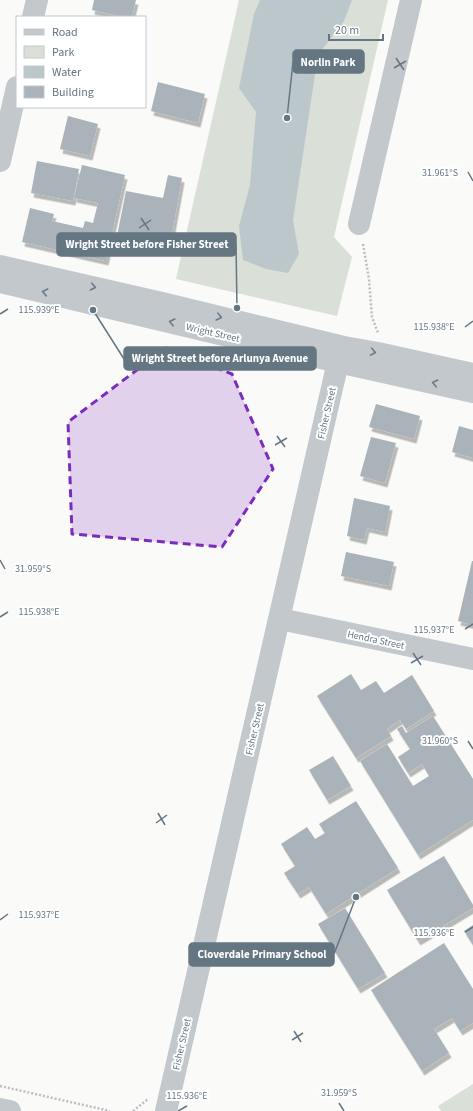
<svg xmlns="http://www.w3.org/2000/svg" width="473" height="1111" viewBox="0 0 473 1111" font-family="'Source Sans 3',sans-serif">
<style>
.green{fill:#dadfd7}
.water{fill:#bbc7cb}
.building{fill:#aab3b9;filter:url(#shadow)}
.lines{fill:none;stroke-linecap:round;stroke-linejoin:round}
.path{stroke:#bbbfc2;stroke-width:2.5;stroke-dasharray:2 2;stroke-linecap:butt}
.minor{stroke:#c3c8cc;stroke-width:22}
.oneway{stroke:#6a7a87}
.marked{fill:#7b2cbf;fill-opacity:0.2;stroke:#7b2cbf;stroke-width:3;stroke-dasharray:8 5;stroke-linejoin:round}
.ticks{fill:none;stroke:#657683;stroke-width:1.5}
.labels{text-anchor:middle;stroke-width:4;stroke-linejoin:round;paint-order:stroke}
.street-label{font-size:10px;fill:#657683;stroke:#fff}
.ticks-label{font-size:10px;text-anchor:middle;fill:#657683;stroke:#fff;stroke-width:4;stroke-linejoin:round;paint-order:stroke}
.leader{fill:none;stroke:#657683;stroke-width:1.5}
.callout-dot{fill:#657683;stroke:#fff;stroke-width:1.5}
.callout{fill:#657683;stroke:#657683;stroke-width:1.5}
.callout-label{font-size:11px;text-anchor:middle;font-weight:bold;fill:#fff}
</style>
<defs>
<filter id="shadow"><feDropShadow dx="2.5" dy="4.5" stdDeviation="0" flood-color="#0004"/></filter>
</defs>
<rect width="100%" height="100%" fill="#fafaf8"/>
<path class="green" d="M239 0H388L334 237 352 257 337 316 176 279Z
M473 1084V1111H441L438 1106Z"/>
<path class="water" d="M260 0H352L344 21 318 55 293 220 299 254 288 273 266 269 243 260 239 226 250 185 256 112 239 88 254 14Z"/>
<path class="building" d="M94 0H136L132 17H124L92 10Z
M158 82 205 94 198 123 151 111Z
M68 116 98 124 90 156 60 149Z
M37 161 79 169 73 201 31 193Z
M82 165 125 175 106 261 22 242 30 208 54 214 52 221 83 228 85 221 93 223 98 203 74 198Z
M168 175 182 178 169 251 116 241 126 191 163 198Z
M376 404 420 416 414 439 369 427Z
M459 426 473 430V458L452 452Z
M371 437 396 443 385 483 360 476Z
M354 498 390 506 385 532 367 528 364 540 347 536Z
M346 552 394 562 389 586 341 576Z
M472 561H473V625L458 621Z
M351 674 361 690 376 681 384 693 412 675 434 711 406 729 400 720 387 729 391 736 356 758 317 696Z
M433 716 473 779V820L418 855 360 761 387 744 413 786 429 776 422 764 408 773 398 757 410 749 397 729 402 726 406 733Z
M333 756 351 786 327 800 309 770Z
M356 801 398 868 326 914 309 887 298 894 284 873 295 866 281 844 307 827 315 839 325 833 319 824Z
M444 856 473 905V908L418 941 387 890Z
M345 908 385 973 358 989 318 924Z
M473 925V945L464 931Z
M444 943 473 989V1023L460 1031 452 1018 434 1029 449 1053 422 1071 371 990Z"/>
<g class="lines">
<path class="path" d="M363 244 369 279 372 317 378 333
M0 1086 110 1111
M133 1111 147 1100H148"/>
<path class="minor" d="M33 17 37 0
M0 161 17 87
M359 224 411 0
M0 266 162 303 344 347 378 353 473 374
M0 282 338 362 473 392
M280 619 473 659
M0 1109 10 1111
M166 1111 338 362 344 347"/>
</g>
<defs><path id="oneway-chevron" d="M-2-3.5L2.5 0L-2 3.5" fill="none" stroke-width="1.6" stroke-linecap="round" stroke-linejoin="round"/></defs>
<g class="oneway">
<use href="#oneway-chevron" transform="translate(93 287) rotate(13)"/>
<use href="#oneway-chevron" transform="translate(45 292) rotate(-167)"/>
<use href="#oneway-chevron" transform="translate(219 317) rotate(14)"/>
<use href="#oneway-chevron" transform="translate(172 322) rotate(-167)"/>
<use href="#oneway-chevron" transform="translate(373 352) rotate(10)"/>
<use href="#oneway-chevron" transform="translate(435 383) rotate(-167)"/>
</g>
<path class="marked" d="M166 348 232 374 273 469 222 547 72 534 68 422Z"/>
<path class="ticks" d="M396 58 404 70M394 68 406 61M468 172 473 181M141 218 149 230M139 228 151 220M0 314 8 309M465 327 473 321M277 436 285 447M275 445 287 438M0 560 5 569M0 617 8 612M465 629 473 624M413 653 421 665M411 663 423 656M468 741 473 749M158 813 165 825M156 823 167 815M0 920 8 914M465 932 473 927M294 1031 301 1042M292 1040 303 1033M339 1103 344 1111M178 1111 187 1106"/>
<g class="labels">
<g class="street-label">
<text transform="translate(213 332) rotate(13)" y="4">Wright Street</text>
<text transform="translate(326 413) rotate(-77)" y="4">Fisher Street</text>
<text transform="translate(376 639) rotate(12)" y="4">Hendra Street</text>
<text transform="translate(254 729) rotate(-77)" y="4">Fisher Street</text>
<text transform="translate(181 1044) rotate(-77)" y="4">Fisher Street</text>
</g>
</g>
<g class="ticks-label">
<text x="440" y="176">31.961°S</text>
<text x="39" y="313">115.939°E</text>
<text x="434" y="330">115.938°E</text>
<text x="33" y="572">31.959°S</text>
<text x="39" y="615">115.938°E</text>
<text x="434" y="633">115.937°E</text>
<text x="440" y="744">31.960°S</text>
<text x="39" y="918">115.937°E</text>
<text x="434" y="936">115.936°E</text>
<text x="339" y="1096">31.959°S</text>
<text x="187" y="1099">115.936°E</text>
</g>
<path class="leader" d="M287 118L293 62M237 308L236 245M93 310L124 359M356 897L334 954"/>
<g class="callout-dot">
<circle cx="287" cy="118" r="4"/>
<circle cx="237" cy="308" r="4"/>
<circle cx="93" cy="310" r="4"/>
<circle cx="356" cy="897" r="4"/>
</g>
<g class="callout">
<rect x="293" y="50" width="71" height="23" rx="4"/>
<rect x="57" y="233" width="179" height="23" rx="4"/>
<rect x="124" y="347" width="192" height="23" rx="4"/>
<rect x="189" y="943" width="145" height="23" rx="4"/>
</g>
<g class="callout-label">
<text x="328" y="66">Norlin Park</text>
<text x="147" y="248">Wright Street before Fisher Street</text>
<text x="220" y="362">Wright Street before Arlunya Avenue</text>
<text x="262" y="958">Cloverdale Primary School</text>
</g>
<rect x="16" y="16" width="130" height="92" fill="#ffffff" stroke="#c1c8cd"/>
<rect x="24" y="29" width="20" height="6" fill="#c3c8cc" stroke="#c1c8cd"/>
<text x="52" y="36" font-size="12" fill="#657683">Road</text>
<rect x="24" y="46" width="20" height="12" fill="#dadfd7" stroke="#c1c8cd"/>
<text x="52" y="56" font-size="12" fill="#657683">Park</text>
<rect x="24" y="66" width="20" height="12" fill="#bbc7cb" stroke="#c1c8cd"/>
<text x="52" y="76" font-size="12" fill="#657683">Water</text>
<rect x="24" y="86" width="20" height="12" fill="#aab3b9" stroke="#c1c8cd"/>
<text x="52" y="96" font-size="12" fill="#657683">Building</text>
<path d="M329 34v6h54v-6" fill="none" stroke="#657683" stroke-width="2"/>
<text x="335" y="34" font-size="12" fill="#657683" stroke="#ffffff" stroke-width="3" paint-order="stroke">20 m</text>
</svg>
